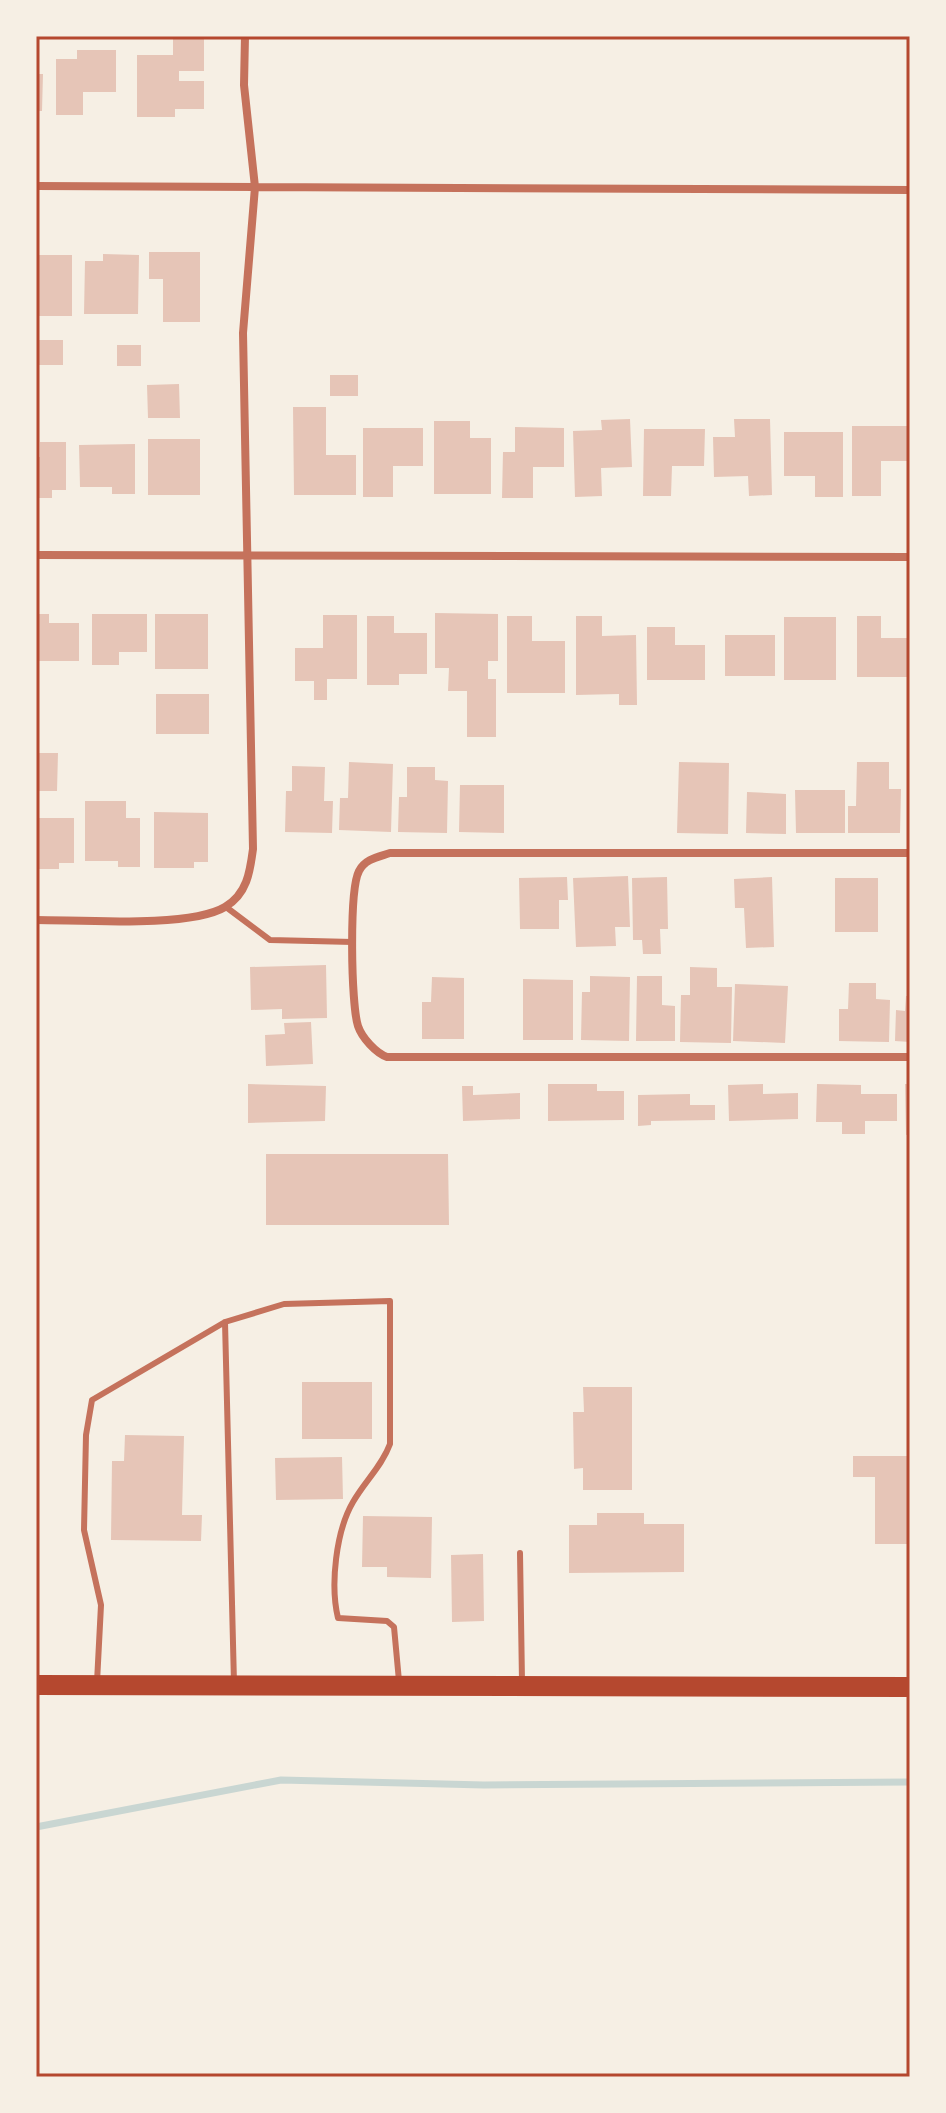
<svg xmlns="http://www.w3.org/2000/svg" width="946" height="2113" viewBox="0 0 946 2113" font-family="'Source Serif 4',serif">
<style>
.lines{fill:none;stroke-linecap:round;stroke-linejoin:round}
.stream{stroke:#c9d6d2;stroke-width:7}
.building{fill:#e6c5b7}
.service{stroke:#c5725c;stroke-width:6}
.minor{stroke:#c5725c;stroke-width:8}
.primary{stroke:#b5482f;stroke-width:20}
.neatline{fill:none;stroke:#b5482f;stroke-width:3}
</style>
<rect width="100%" height="100%" fill="#f6efe4"/>
<g class="lines">
<path class="stream" d="M36 1827 281 1780 484 1785 910 1782"/>
</g>
<path class="building" d="M173 36H204V71H179V81H204V109H175V117H137V55H173Z
M77 50H116V92H83V115H56V59H77Z
M36 74H43L42 111H36Z
M149 252H200V322H163V279H149Z
M103 254 139 255 138 314H84L85 261H103Z
M36 255H72V316H36Z
M37 340H63V365H38Z
M117 345H141V366H117Z
M330 375H358V396H330Z
M179 384 180 418H148L147 385Z
M293 407H326V455H356V495H294Z
M630 419 632 467 601 468 602 496 575 497 573 431 602 430 601 420Z
M734 419H770L772 495 749 496 748 476 714 477 713 437H735Z
M434 421H470V438H491V494H434Z
M852 426H910V461H881V496H852Z
M515 427 564 428V467H533V498H502L503 452H515Z
M363 428H423V466H393V497H363Z
M644 429H705L704 466H672L671 496H643Z
M784 432H843V497H815V476H784Z
M148 439H200V495H148Z
M40 442H66V490H52V498H36V457H40Z
M135 444V494H112V487H80L79 445Z
M435 613 498 614V661H488V679H496V737H467V691H448L449 668H435Z
M36 614H49V623H79V661H36Z
M92 614H147V652H119V665H92Z
M155 614H208V669H155Z
M323 615H357V679H327V700H314V681H295V648H323Z
M367 616H394V633H427V674H399V685H367Z
M507 616H532V641H565V693H507Z
M576 616H602V636L636 635 637 705H619V694L576 695Z
M857 616H881V638H910V677H857Z
M784 617H836V680H784Z
M647 627H675V645H705V680H647Z
M725 635H775V676H725Z
M156 694H209V734H156Z
M36 753H58L57 791H36Z
M349 762 393 764 391 832 339 830 340 798H348Z
M679 762 729 763 728 834 677 833Z
M857 762H889V789H901L900 833H848V806H856Z
M292 766 325 767 324 801H333L332 833 285 832 286 791H292Z
M407 767H435V780L448 781 447 833 398 832 399 797H407Z
M460 785H504V833L459 832Z
M795 790H845V833H796Z
M747 792 786 794V834L746 833Z
M85 801H126V818H140V867H118V861H85Z
M154 812 208 813V862H194V868H154Z
M36 818H74V863H59V869H36Z
M628 876 630 927H615L616 946 576 947 573 878Z
M567 877 568 900H559V929H520L519 878Z
M667 877 668 929H660L661 954H643L642 940H633L632 878Z
M772 877 774 947 746 948 744 908H735L734 879Z
M835 878H878V932H835Z
M326 965 327 1018 282 1019V1009L251 1010 250 967Z
M690 967 717 968V987H732L731 1043 680 1042 681 995H690Z
M590 976 630 977 629 1041 581 1040 582 992H590Z
M637 976H662V1005L675 1006V1041H636Z
M432 977 464 978V1039H422V1002H431Z
M523 979 573 980V1040H523Z
M849 983H876V999L890 1000 889 1042 839 1041V1009H848Z
M735 984 788 986 785 1043 733 1041Z
M906 996H910V1042L895 1041 896 1010 905 1011Z
M311 1022 313 1064 266 1066 265 1035 285 1034 284 1023Z
M248 1084 326 1086 325 1121 248 1123Z
M548 1084H597V1091H624V1120L548 1121Z
M763 1084V1094L798 1093V1119L729 1121 728 1085Z
M817 1084 861 1085V1094H897V1121H865V1134H842V1122H816Z
M905 1084H910V1134L906 1135Z
M462 1086H473V1095L520 1093V1119L463 1121Z
M690 1094V1105H715V1120L651 1121V1125L638 1126V1095Z
M266 1154H448L449 1225H266Z
M302 1382H372V1439H302Z
M583 1387H632V1490H583V1468L574 1469 573 1412H584Z
M125 1435 184 1436 182 1515H202L201 1541 111 1540 112 1461H124Z
M853 1456H910V1544H875V1477H853Z
M342 1457 343 1499 276 1500 275 1458Z
M597 1513H644V1524H684V1572L569 1573V1525H597Z
M363 1516 432 1517 431 1578 387 1577V1567H362Z
M483 1554 484 1621 452 1622 451 1555Z"/>
<g class="lines">
<path class="service" d="M226 907 270 940 353 942
M225 1322 234 1683
M520 1553 522 1682
M97 1682 101 1605 84 1530 86 1435 92 1400 225 1322 284 1304 390 1301V1444C382 1466 365 1481 353 1502 336 1531 330 1585 338 1618L387 1621 394 1627 399 1681"/>
<path class="minor" d="M36 186 910 190
M36 555 910 557
M910 853H390C378 857 365 859 359 871 349 890 351 1005 358 1026 362 1038 376 1053 387 1057H910
M36 920C80 920 190 928 225 907 247 894 250 872 253 849L243 333 255 187 244 85 245 36"/>
<path class="primary" d="M36 1685 910 1687"/>
</g>
<rect width="946" height="2113" fill="none" stroke="#f6efe4" stroke-width="76"/>
<rect x="38" y="38" width="870" height="2037" class="neatline"/>
</svg>
